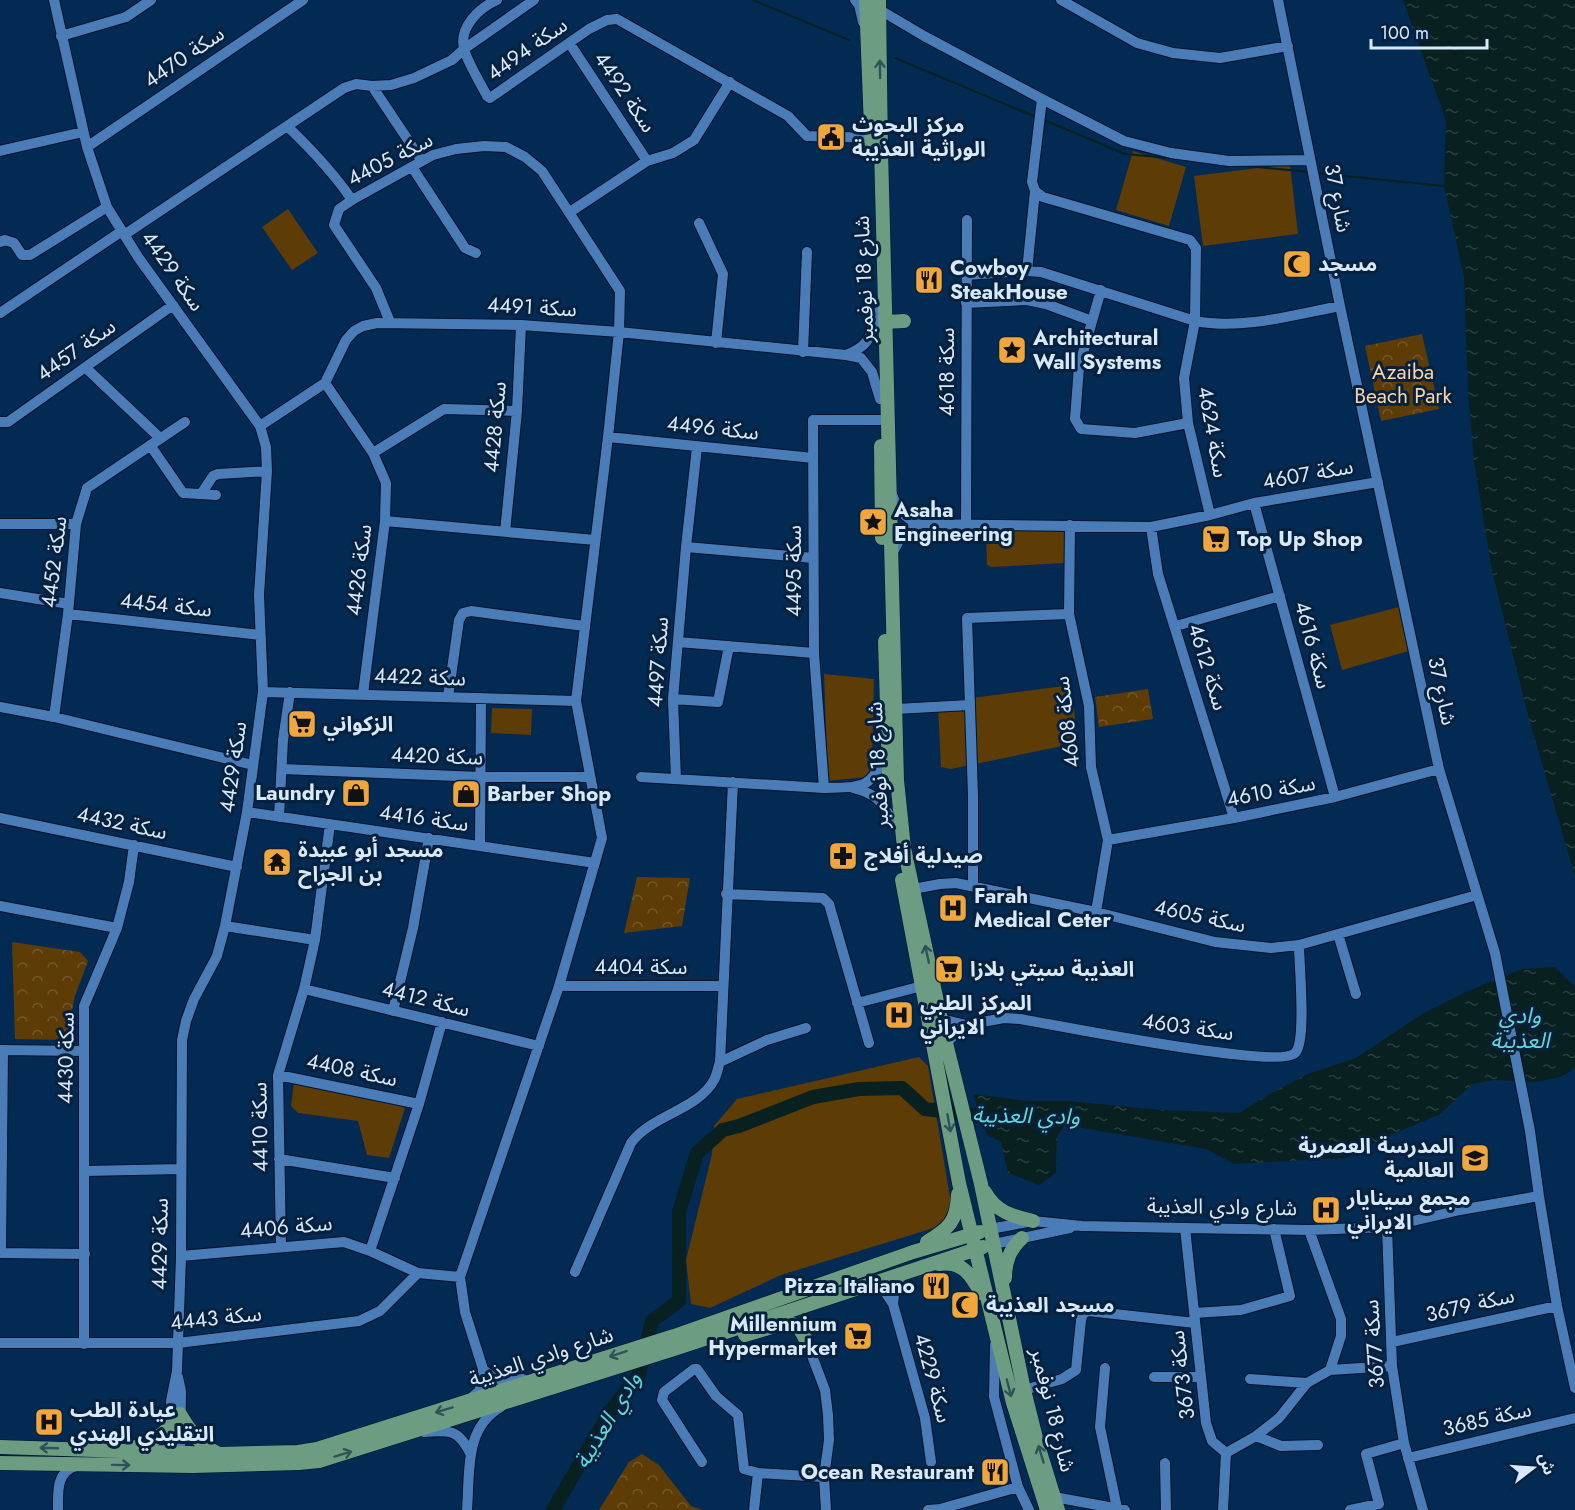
<svg xmlns="http://www.w3.org/2000/svg" width="1575" height="1510" viewBox="0 0 1575 1510" font-family="Jost,'Noto Sans Arabic',sans-serif">
<style>
.grass{fill:#5d3c06}
.forest{fill:url(#forest-crowns)}
.water{fill:url(#water-ripples)}
.lines{fill:none;stroke-linecap:round;stroke-linejoin:round}
.stream{stroke:#08201f;stroke-width:2}
.river{stroke:#08201f;stroke-width:14}
.minor-casing{stroke:#00122d;stroke-width:12}
.major-casing{stroke:#00122d;stroke-width:15}
.minor{stroke:#4a7db7;stroke-width:10}
.major{stroke:#6c9c81;stroke-width:14}
.oneway{stroke:#2f5258}
.labels{text-anchor:middle;stroke-width:6;stroke-linejoin:round;paint-order:stroke}
.street-label{font-size:21px;fill:#d8e9fc;stroke:#06213d}
.poi-label{font-size:21px;font-weight:bold;fill:#d8e9fc;stroke:#06213d;text-anchor:start}
.park-label{font-size:21px;fill:#fad5a8;stroke:#06213d}
.water-label{font-size:22px;font-style:italic;fill:#62dad6;stroke:#06213d}
</style>
<defs>
<pattern id="forest-crowns" width="20" height="18" patternUnits="userSpaceOnUse" patternTransform="scale(1.5)"><rect width="20" height="18" fill="#5d3c06"/><path d="M2 6a3 3 0 1 1 6 0M12 15a3 3 0 1 1 6 0" fill="none" stroke="#74582b"/></pattern>
<pattern id="water-ripples" width="26" height="14" patternUnits="userSpaceOnUse" patternTransform="scale(1.5)"><rect width="26" height="14" fill="#08201f"/><path d="M2 4q2-2 4 0t4 0M15 11q2-2 4 0t4 0" fill="none" stroke="#2b4040"/></pattern>
</defs>
<rect width="100%" height="100%" fill="#022a52"/>
<path class="grass" d="M1133 151 1186 167 1169 226 1116 210Z
M1290 164 1298 234 1203 246 1194 176Z
M288 209 318 253 292 270 262 227Z
M991 529H1061L1065 534 1066 560 1064 563 992 567 987 565 986 531Z
M1399 607 1409 651 1342 670 1330 625Z
M824 674 874 679 872 766 866 777 828 781Z
M1064 686 1072 688 1077 737 1072 744 951 769 941 767 938 707 941 702Z
M492 708 532 709 531 735 491 733Z
M919 1057 928 1066 951 1203 944 1219 934 1228 781 1275 710 1308 691 1304 686 1260 712 1154 714 1126 737 1099Z
M294 1082 398 1104 405 1108 389 1158 367 1155 358 1121 298 1113 291 1106Z"/>
<path class="forest" d="M1422 334 1439 409 1381 421 1365 346Z
M1148 689 1153 719 1099 727 1095 697Z
M637 877 690 878 682 926 624 933Z
M12 942 80 952 88 961 75 996 66 1040 15 1039Z
M642 1454 659 1465 691 1506 703 1510H599L629 1462Z"/>
<path class="water" d="M1403 0H1575V876L1529 719 1492 571 1474 462 1468 391 1464 277 1444 186 1446 121Z
M1555 967 1575 987V1067L1564 1076 1536 1082 1494 1080 1472 1084 1439 1115 1388 1136 1346 1158 1234 1164 1206 1149 1065 1125 1057 1136 1056 1173 1039 1185 1008 1173 1001 1142 987 1135 973 1094 1028 1101H1068L1161 1110 1239 1113 1268 1095 1308 1074 1356 1058 1422 1014 1468 991 1522 969Z"/>
<g class="lines">
<path class="stream" d="M753 0 849 40
M895 58 1036 117
M1044 120 1125 154 1170 158
M1247 166 1310 172
M1316 173 1444 186"/>
<path class="river" d="M553 1510 611 1410 638 1377 652 1321 679 1301V1212L697 1153 723 1130 739 1126 813 1097 859 1089 902 1088 925 1109 997 1118"/>
<g class="minor-casing">
<path id="minor" d="M54 0 87 147 107 207 138 257 260 426 266 447 267 471 259 595 263 692 247 812 225 926 217 956 194 999 186 1021 182 1040 181 1256 177 1371 171 1401 170 1458
M497 0C479 8 459 27 464 48 466 60 481 84 487 96L490 98 589 29 607 20 617 19 788 116 807 136 872 138
M855 0 859 5 863 22
M1061 0 1137 43 1173 53 1220 58 1288 46
M1278 0 1340 306 1439 769 1495 953 1530 1131 1539 1196 1557 1306 1575 1388
M880 10 924 36 1042 99 1124 141 1171 153 1229 161 1310 160
M61 36 126 17 151 0
M570 44 647 161
M372 86 422 161
M1042 99 1032 182 1035 191 1043 197 1190 240 1196 248 1195 321 1184 378 1188 423 1210 515
M287 126C311 149 333 172 352 200
M87 147 303 0
M0 151 83 132
M412 167 465 248 476 253
M570 212 647 161 673 153 694 140 730 82
M699 223 723 274 716 343
M124 235 344 88 356 84 372 86 391 85 414 78 452 60 464 49 534 0
M0 242 5 240 14 243 22 255H30L107 207
M1027 271 1035 191
M966 275 1027 271 1041 272 1195 321C1243 330 1293 315 1340 306
M1101 290 1079 367 1075 419 1081 429 1135 433 1188 423
M966 303 1027 300 1046 304 1092 321
M878 312C870 336 871 345 846 355L861 358 872 372 880 399
M0 313 122 231
M390 322 376 288 334 225 339 209 352 200 433 155 456 149 484 146 506 147 525 157 542 171 620 291 619 332 608 437 576 701 602 838 559 986 460 1277 465 1312 483 1369V1380L479 1391 470 1399
M803 352 807 252
M86 368 160 438
M325 383 373 453 386 483 385 521 363 694
M0 422H8L173 305
M260 426 325 383 346 340 354 331 363 326 377 323 521 325 619 332 846 355
M608 437 813 458
M150 445 183 493 216 495
M373 453 444 409 517 411
M891 493 900 511 915 524 1151 527 1210 515 1254 503 1378 482
M201 494 213 476 218 474 267 471
M1254 503 1335 797
M385 521 595 540
M0 524H76
M966 524 967 220
M1070 525 1069 614 1089 706 1091 767 1108 840 1096 912
M1151 527 1158 574 1234 818
M505 532 517 411 521 325
M686 547 813 558
M892 554 901 537 915 524
M0 593 69 604
M68 614 260 635
M1176 626 1280 596
M678 642 814 653
M263 692 576 701
M448 697 459 620 463 613 471 611 584 626
M673 699 718 702 729 646
M0 707 54 717 253 765
M896 709 969 705
M54 717 68 614 76 524 87 488 185 422
M282 769 481 777H589
M641 777 824 788C863 787 870 790 887 752
M676 779 673 699 686 547 697 447
M824 788 814 653 813 420H880
M853 788C877 794 881 801 893 821
M247 812 595 863
M279 817 283 740 290 692
M0 818 237 867
M1108 840 1234 818 1335 797 1439 769
M480 846 481 698
M973 886V796L967 618 1069 614
M913 889 940 884 956 883 1096 912 1215 942 1271 948 1299 945 1477 895
M726 894 823 898 829 904 869 1043
M0 906 117 928
M225 926 315 940
M1338 934 1356 994
M559 986H723
M304 989 539 1046
M857 1003 922 986
M393 1011 413 928 429 838
M941 1019 966 1025 1004 1018 1020 1019C1056 1025 1278 1070 1295 1053 1307 1042 1299 965 1299 945
M946 1043 966 1025
M0 1050 84 1051
M720 1062 767 1040 806 1028
M278 1075 419 1104
M279 1159 395 1178
M85 1171 181 1169
M1387 1227 1392 1366 1404 1443 1423 1510
M1185 1228 1206 1423 1212 1441 1226 1453
M990 1229 1033 1221 1082 1226 1185 1228 1309 1230 1387 1227 1460 1210 1539 1196
M1309 1230 1341 1319V1336L1330 1370
M994 1244 1070 1228
M281 1247 278 1075 304 989 315 940 330 824
M370 1251 419 1104 442 1022
M0 1253 85 1254
M1 1253 3 1050
M181 1256 344 1242 370 1251 418 1273 460 1277
M575 1272 631 1143C651 1115 698 1110 714 1080 717 1075 718 1067 720 1062L733 782
M871 1283 886 1293 893 1304 925 1418 931 1462
M893 1304 895 1286 904 1272
M1194 1313 1241 1310 1290 1296 1274 1229
M806 1340 825 1390 828 1415 829 1440 824 1477 826 1510
M1392 1342 1557 1306
M0 1343H178L359 1321 380 1311 418 1273
M84 1344V1006L117 928 129 882 134 845
M995 1345 994 1397 1018 1487 1029 1510
M1105 1368 1100 1427 1117 1508
M483 1369C496 1382 506 1382 523 1379
M178 1377 181 1391 180 1460
M1154 1377H1201
M1250 1379 1307 1383
M1024 1390 1062 1379 1076 1370 1081 1320 1083 1314 1088 1311 1195 1323
M424 1432C450 1430 459 1429 471 1455
M1256 1436 1281 1446 1318 1445
M1226 1453 1256 1436 1279 1418 1307 1383 1330 1370 1392 1366
M1408 1458 1575 1418
M702 1462 662 1400 664 1392 694 1369H697L716 1396 738 1415 744 1469 758 1473 824 1477
M1165 1463 1166 1510
M1054 1497 1125 1510
M58 1510C58 1492 56 1472 76 1466
M467 1510C470 1472 464 1428 501 1407
M754 1510 758 1473
M928 1510 940 1509 1018 1487
M1223 1510 1226 1453
M1350 1510 1379 1504 1366 1454 1404 1443"/>
</g>
<g class="major-casing">
<path id="major" d="M866 0 872 154
M879 0 881 149 897 780 904 848 946 1043 981 1184 1024 1390 1037 1442 1058 1510
M886 322 904 321
M881 446 882 538
M885 641 889 774
M902 880 959 1183 1013 1403 1047 1510
M985 1192C996 1212 1012 1216 1033 1221
M927 1242C949 1228 957 1222 958 1194
M939 1264C962 1260 971 1275 981 1293
M1005 1278C1005 1261 1010 1249 1022 1238
M745 1335 786 1323C798 1323 801 1331 806 1340
M180 1414C190 1431 199 1444 217 1453
M0 1447 219 1454 298 1452 317 1449 674 1336 913 1252 980 1232
M133 1448C149 1443 160 1438 171 1425
M0 1463 193 1466 299 1463 319 1461 677 1348 983 1247"/>
</g>
<use href="#minor" class="minor"/>
<use href="#major" class="major"/>
</g>
<defs><path id="oneway-shaft" d="M-6 0H5M1.5-3L5.5 0L1.5 3" fill="none" stroke-width="1.6" stroke-linecap="round" stroke-linejoin="round" transform="scale(1.5)"/></defs>
<g class="oneway">
<use href="#oneway-shaft" transform="translate(880 69) rotate(-91)"/>
<use href="#oneway-shaft" transform="translate(927 954) rotate(-102)"/>
<use href="#oneway-shaft" transform="translate(949 1123) rotate(80)"/>
<use href="#oneway-shaft" transform="translate(618 1354) rotate(162)"/>
<use href="#oneway-shaft" transform="translate(1009 1388) rotate(75)"/>
<use href="#oneway-shaft" transform="translate(444 1410) rotate(163)"/>
<use href="#oneway-shaft" transform="translate(49 1448) rotate(-178)"/>
<use href="#oneway-shaft" transform="translate(343 1454) rotate(-17)"/>
<use href="#oneway-shaft" transform="translate(1041 1454) rotate(-107)"/>
<use href="#oneway-shaft" transform="translate(121 1465) rotate(1)"/>
</g>
<defs>
<g id="civic-square" transform="scale(1.5)"><rect x="-9" y="-9" width="18" height="18" rx="4" fill="#efa73d" stroke="#06213d"/><path d="M-.6-6.5H3V-4.5H.6V-3L4-1V1h2V6H-6V1h2V-1L-.6-3ZM-1.2 2.5V6h2.4V2.5Z" fill="#111"/></g>
<g id="mosque-square" transform="scale(1.5)"><rect x="-9" y="-9" width="18" height="18" rx="4" fill="#efa73d" stroke="#06213d"/><path d="M3.5-4.9A6 6 0 1 0 3.5 4.9A5 5 0 1 1 3.5-4.9Z" fill="#111"/></g>
<g id="restaurant-square" transform="scale(1.5)"><rect x="-9" y="-9" width="18" height="18" rx="4" fill="#efa73d" stroke="#06213d"/><path d="M-5-6h1v4h1v-4h1v4h1v-4h1v5L-1.5 .5V6h-2V.5L-5-1ZM5-6V6H3V1.5H1.5Q1.5-4 5-6Z" fill="#111"/></g>
<g id="sight-square" transform="scale(1.5)"><rect x="-9" y="-9" width="18" height="18" rx="4" fill="#efa73d" stroke="#06213d"/><path d="M0-6L1.8-2.2L6-1.7L2.9 1.2L3.7 5.4L0 3.3L-3.7 5.4L-2.9 1.2L-6-1.7L-1.8-2.2Z" fill="#111"/></g>
<g id="supermarket-square" transform="scale(1.5)"><rect x="-9" y="-9" width="18" height="18" rx="4" fill="#efa73d" stroke="#06213d"/><path d="M-6-5.5h2.5l.6 2H6L4.5 2H-2.5L-4.4-4H-6ZM-1.5 3.2a1.3 1.3 0 1 0 .1 0ZM3 3.2a1.3 1.3 0 1 0 .1 0Z" fill="#111"/></g>
<g id="shop-square" transform="scale(1.5)"><rect x="-9" y="-9" width="18" height="18" rx="4" fill="#efa73d" stroke="#06213d"/><path d="M-5-2.5h2.3a2.7 3.5 0 0 1 5.4 0H5L5.5 6h-11ZM-1.5-2.5h3a1.5 2.3 0 0 0-3 0Z" fill="#111"/></g>
<g id="pharmacy-square" transform="scale(1.5)"><rect x="-9" y="-9" width="18" height="18" rx="4" fill="#efa73d" stroke="#06213d"/><path d="M-2-6h4v4h4v4h-4v4h-4v-4h-4v-4h4Z" fill="#111"/></g>
<g id="temple-square" transform="scale(1.5)"><rect x="-9" y="-9" width="18" height="18" rx="4" fill="#efa73d" stroke="#06213d"/><path d="M0-6L5-2H3V0L6.5 2.5H4V6H1.5V3h-3V6H-4V2.5H-6.5L-3 0V-2H-5Z" fill="#111"/></g>
<g id="hospital-square" transform="scale(1.5)"><rect x="-9" y="-9" width="18" height="18" rx="4" fill="#efa73d" stroke="#06213d"/><path d="M-5-5h3v3.5h4V-5h3V5h-3V1.5h-4V5h-3Z" fill="#111"/></g>
<g id="school-square" transform="scale(1.5)"><rect x="-9" y="-9" width="18" height="18" rx="4" fill="#efa73d" stroke="#06213d"/><path d="M0-5L7-2L0 1L-7-2ZM-4 1L0 2.5L4 1V4Q0 6-4 4Z" fill="#111"/></g>
</defs>
<g fill-rule="evenodd">
<use href="#civic-square" x="831" y="137"/>
<use href="#mosque-square" x="1297" y="264"/>
<use href="#restaurant-square" x="929" y="280"/>
<use href="#sight-square" x="1012" y="350"/>
<use href="#sight-square" x="873" y="522"/>
<use href="#supermarket-square" x="1216" y="539"/>
<use href="#supermarket-square" x="302" y="724"/>
<use href="#shop-square" x="356" y="793"/>
<use href="#shop-square" x="466" y="794"/>
<use href="#pharmacy-square" x="843" y="856"/>
<use href="#temple-square" x="277" y="862"/>
<use href="#hospital-square" x="953" y="908"/>
<use href="#supermarket-square" x="949" y="969"/>
<use href="#hospital-square" x="899" y="1015"/>
<use href="#school-square" x="1475" y="1158"/>
<use href="#hospital-square" x="1326" y="1210"/>
<use href="#restaurant-square" x="936" y="1286"/>
<use href="#mosque-square" x="965" y="1305"/>
<use href="#supermarket-square" x="858" y="1336"/>
<use href="#hospital-square" x="49" y="1422"/>
<use href="#restaurant-square" x="995" y="1472"/>
</g>
<g class="labels">
<g class="street-label">
<text transform="translate(527 49) rotate(-35)" y="7">سكة 4494</text>
<text transform="translate(184 57) rotate(-34)" y="7">سكة 4470</text>
<text transform="translate(625 92) rotate(56)" y="7">سكة 4492</text>
<text transform="translate(390 159) rotate(-27)" y="7">سكة 4405</text>
<text transform="translate(1338 198) rotate(79)" y="7">شارع 37</text>
<text transform="translate(173 271) rotate(55)" y="7">سكة 4429</text>
<text transform="translate(864 279) rotate(-92)" y="7">شارع 18 نوفمبر</text>
<text transform="translate(532 307) rotate(3)" y="7">سكة 4491</text>
<text transform="translate(76 350) rotate(-35)" y="7">سكة 4457</text>
<text transform="translate(947 372) rotate(-90)" y="7">سكة 4618</text>
<text transform="translate(495 427) rotate(-85)" y="7">سكة 4428</text>
<text transform="translate(713 428) rotate(6)" y="7">سكة 4496</text>
<text transform="translate(1213 432) rotate(80)" y="7">سكة 4624</text>
<text transform="translate(1308 474) rotate(-10)" y="7">سكة 4607</text>
<text transform="translate(54 562) rotate(-83)" y="7">سكة 4452</text>
<text transform="translate(359 570) rotate(-83)" y="7">سكة 4426</text>
<text transform="translate(794 571) rotate(-90)" y="7">سكة 4495</text>
<text transform="translate(166 605) rotate(6)" y="7">سكة 4454</text>
<text transform="translate(1313 645) rotate(75)" y="7">سكة 4616</text>
<text transform="translate(658 662) rotate(-86)" y="7">سكة 4497</text>
<text transform="translate(1208 667) rotate(73)" y="7">سكة 4612</text>
<text transform="translate(420 677) rotate(2)" y="7">سكة 4422</text>
<text transform="translate(1442 691) rotate(78)" y="7">شارع 37</text>
<text transform="translate(1067 722) rotate(-97)" y="7">سكة 4608</text>
<text transform="translate(437 756) rotate(2)" y="7">سكة 4420</text>
<text transform="translate(878 765) rotate(-93)" y="7">شارع 18 نوفمبر</text>
<text transform="translate(233 767) rotate(-82)" y="7">سكة 4429</text>
<text transform="translate(1271 791) rotate(-11)" y="7">سكة 4610</text>
<text transform="translate(424 818) rotate(8)" y="7">سكة 4416</text>
<text transform="translate(122 823) rotate(12)" y="7">سكة 4432</text>
<text transform="translate(1200 916) rotate(12)" y="7">سكة 4605</text>
<text x="641" y="974">سكة 4404</text>
<text transform="translate(426 999) rotate(14)" y="7">سكة 4412</text>
<text transform="translate(1188 1027) rotate(8)" y="7">سكة 4603</text>
<text transform="translate(66 1058) rotate(-89)" y="7">سكة 4430</text>
<text transform="translate(352 1070) rotate(12)" y="7">سكة 4408</text>
<text transform="translate(260 1127) rotate(-91)" y="7">سكة 4410</text>
<text transform="translate(1222 1207) rotate(1)" y="7">شارع وادي العذيبة</text>
<text transform="translate(286 1227) rotate(-5)" y="7">سكة 4406</text>
<text transform="translate(160 1244) rotate(-89)" y="7">سكة 4429</text>
<text transform="translate(1470 1305) rotate(-13)" y="7">سكة 3679</text>
<text transform="translate(216 1318) rotate(-6)" y="7">سكة 4443</text>
<text transform="translate(1374 1344) rotate(-94)" y="7">سكة 3677</text>
<text transform="translate(541 1357) rotate(-18)" y="7">شارع وادي العذيبة</text>
<text transform="translate(1182 1375) rotate(-97)" y="7">سكة 3673</text>
<text transform="translate(933 1378) rotate(75)" y="7">سكة 4229</text>
<text transform="translate(1053 1410) rotate(76)" y="7">شارع 18 نوفمبر</text>
<text transform="translate(1487 1419) rotate(-13)" y="7">سكة 3685</text>
</g>
<g class="poi-label">
<text x="852" y="132">مركز البحوث<tspan x="852" dy="24">الوراثية العذيبة</tspan></text>
<text x="1318" y="271">مسجد</text>
<text x="950" y="275">Cowboy<tspan x="950" dy="24">SteakHouse</tspan></text>
<text x="1033" y="345">Architectural<tspan x="1033" dy="24">Wall Systems</tspan></text>
<text x="894" y="517">Asaha<tspan x="894" dy="24">Engineering</tspan></text>
<text x="1237" y="546">Top Up Shop</text>
<text x="323" y="731">الزكواني</text>
<text x="335" y="800" text-anchor="end">Laundry</text>
<text x="487" y="801">Barber Shop</text>
<text x="298" y="857">مسجد أبو عبيدة<tspan x="298" dy="24">بن الجراح</tspan></text>
<text x="864" y="863">صيدلية أفلاج</text>
<text x="974" y="903">Farah<tspan x="974" dy="24">Medical Ceter</tspan></text>
<text x="970" y="976">العذيبة سيتي بلازا</text>
<text x="920" y="1010">المركز الطبي<tspan x="920" dy="24">الايراني</tspan></text>
<text x="1454" y="1153" text-anchor="end">المدرسة العصرية<tspan x="1454" dy="24">العالمية</tspan></text>
<text x="1347" y="1205">مجمع سينايار<tspan x="1347" dy="24">الايراني</tspan></text>
<text x="915" y="1293" text-anchor="end">Pizza Italiano</text>
<text x="986" y="1312">مسجد العذيبة</text>
<text x="837" y="1331" text-anchor="end">Millennium<tspan x="837" dy="24">Hypermarket</tspan></text>
<text x="70" y="1417">عيادة الطب<tspan x="70" dy="24">التقليدي الهندي</tspan></text>
<text x="974" y="1479" text-anchor="end">Ocean Restaurant</text>
</g>
<g class="park-label">
<text x="1403" y="379">Azaiba<tspan x="1403" dy="24">Beach Park</tspan></text>
</g>
<g class="water-label">
<text x="1520" y="1023">وادي<tspan x="1520" dy="25">العذيبة</tspan></text>
<text transform="translate(1026 1115) rotate(1)" y="8">وادي العذيبة</text>
<text transform="translate(607 1420) rotate(-59)" y="8">وادي العذيبة</text>
</g>
</g>
<g transform="translate(1533 1468) rotate(73)" stroke="#06213d" stroke-width="4.5" paint-order="stroke">
<path d="M0-4.5L10 22L0 15L-10 22Z" fill="#d8e9fc"/>
<text y="-9" font-size="16" font-weight="bold" text-anchor="middle" fill="#d8e9fc">ش</text>
</g>
<path d="M1371 39v9h116v-9" fill="none" stroke="#d8e9fc" stroke-width="3"/>
<text x="1380" y="39" font-size="18" fill="#d8e9fc" stroke="#06213d" stroke-width="4.5" paint-order="stroke">100 m</text>
</svg>
